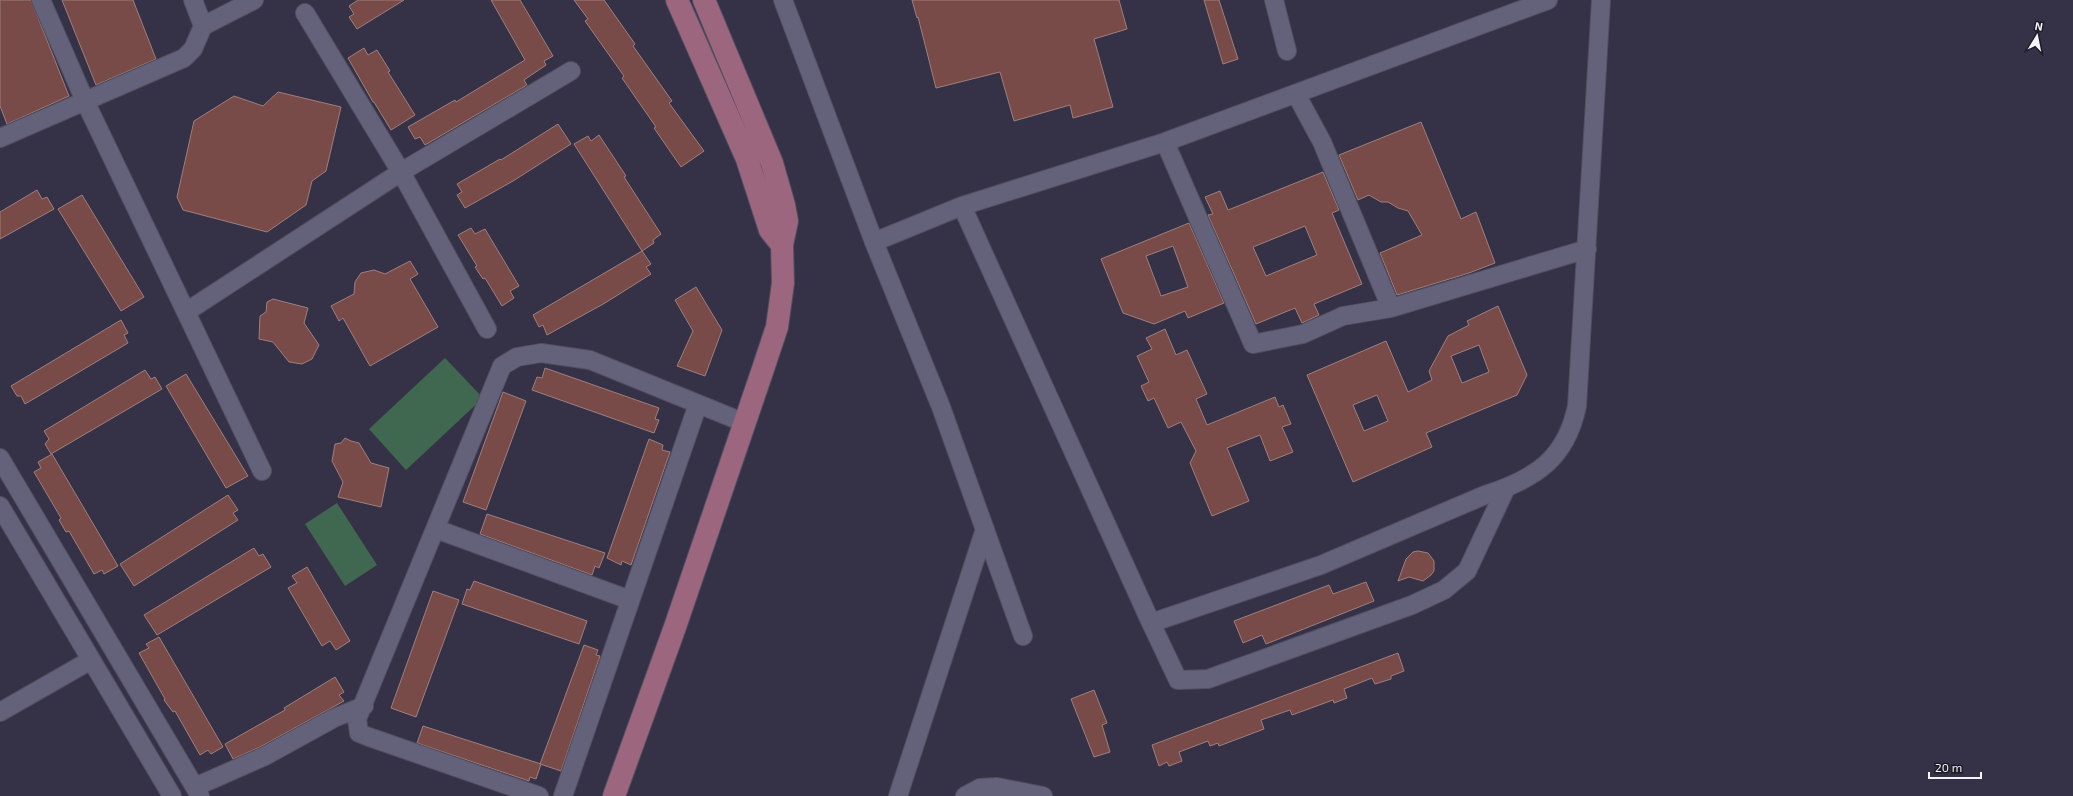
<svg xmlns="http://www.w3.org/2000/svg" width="2073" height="796" viewBox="0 0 2073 796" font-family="'Exo 2',sans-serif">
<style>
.green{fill:#406750}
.building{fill:#794b48;stroke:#9e7f7d;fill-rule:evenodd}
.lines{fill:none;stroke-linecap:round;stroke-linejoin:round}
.minor-casing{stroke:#514e60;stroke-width:20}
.major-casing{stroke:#514e60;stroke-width:24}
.minor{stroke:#64627a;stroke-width:18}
.major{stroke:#9c667e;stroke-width:22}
</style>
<rect width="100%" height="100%" fill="#353248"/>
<path class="green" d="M445 358 483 398 406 470 369 429Z
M337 503 377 565 345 586 305 524Z"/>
<path class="building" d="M0 0H31L69 96 7 124 0 106Z
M62 0H133L156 59 96 85Z
M358 0H404L357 29 349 17 354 14 349 6Z
M491 0H520L553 56 544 61 546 65 524 80 527 85 425 145 420 137 415 139 408 127 455 100 456 102 525 60Z
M574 0H604L635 44 633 46 672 101 669 103 704 151 681 167 654 128 656 127 622 78 624 76 585 21 588 19Z
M912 0H1119L1127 29 1094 39 1113 107 1073 118 1070 105 1014 121 1000 72 936 88 918 17 917 18Z
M1204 0H1219L1238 59 1223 64Z
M364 48 368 55 377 50 390 71 388 72 415 115 391 130 374 102H373L348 58Z
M278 92 341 107 326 171 312 181 306 205 267 232 183 210 177 197 194 121 234 96 263 106Z
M1421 122 1461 219 1476 212 1495 263 1469 273 1397 295 1380 253 1422 235 1408 211 1398 208 1388 202H1381L1369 195 1358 200 1339 155Z
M558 124 571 144 513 181 465 208 457 195 462 192 457 184 500 159 501 160Z
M599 135 626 176 624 177 661 234 653 240 654 243 642 251 574 144 588 136 591 141Z
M1323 172 1339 210 1332 213 1362 284 1314 304 1319 315 1302 323 1295 308 1256 324 1208 215 1213 214 1205 197 1220 191 1228 210ZM1305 226 1317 255 1266 276 1253 247Z
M37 190 42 199 47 197 54 209 0 239V212Z
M82 195 144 297 121 311 58 209Z
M1189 223 1224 303 1188 318 1185 311 1154 324 1123 313 1101 259ZM1173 246 1188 287 1161 296 1146 256Z
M471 228 475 234 485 229 519 286 510 291 514 298 502 306 485 278 483 279 475 267 477 266 458 235Z
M642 251 651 264 646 267 651 274 605 303 547 335 543 325 539 327 533 315Z
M410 261 418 274 410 279 438 327 370 366 343 318 339 321 331 306 354 294 355 282 361 273 374 270 385 274Z
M696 287 722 330 705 376 677 366 693 331 675 300Z
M273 299 308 308 304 323 319 345 312 359 302 364 289 362 273 342 259 339 260 316 266 312 267 302Z
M1498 306 1527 375 1517 395 1426 433 1432 447 1353 482 1307 375 1386 341 1408 392 1432 380 1429 371 1448 336 1469 325 1467 321ZM1479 345 1489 372 1462 383 1451 356ZM1377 395 1388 421 1364 431 1353 405Z
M121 320 128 333 124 335 128 343 25 404 21 396H17L11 386Z
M1165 329 1176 355 1187 350 1207 394 1196 399 1207 425 1275 397 1279 407 1283 405 1291 424 1282 427 1293 452 1270 461 1260 435 1227 448 1249 501 1212 516 1190 463 1196 451 1181 422 1168 428 1154 398 1148 401 1141 386 1149 382 1137 356 1152 349 1146 338Z
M545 368 659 408 655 419 659 420 654 433 532 390 537 377 542 378Z
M145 370 151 379 155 377 162 389 51 454 45 444 49 439 44 431Z
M186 374 248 476 226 488 166 386Z
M503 392 526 401 486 510 463 502Z
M345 438 351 441 359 443 371 463 389 468 381 507 338 497 343 482 332 461 335 444 341 443Z
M649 439 663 445 662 450 670 452 631 565 622 561 621 565 607 558Z
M52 454 118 566 104 574 102 570 94 574 69 531 66 532 59 520 61 518 34 472 41 468 38 462Z
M228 495 238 510 233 513 238 520 134 586 120 564Z
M487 514 605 553 599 568 595 566 592 575 480 534Z
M254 548 259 556 263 554 271 567 157 635 144 615Z
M1418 551 1428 553 1434 561V571L1431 575 1423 581 1409 577 1398 581 1406 559 1413 552Z
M307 567 350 641 336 650 330 641 322 646 288 588 297 583 292 576Z
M474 581 587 621 579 644 462 604 467 589 470 590Z
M1366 582 1374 601 1266 644 1262 635 1243 643 1234 621 1329 585 1333 594Z
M433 591 459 600 416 717 391 708Z
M159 637 223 747 211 754 208 750 200 755 175 711 173 712 164 700 165 699 139 653 149 648 146 644Z
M584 645 598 650 596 655 600 656 561 771 540 764Z
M1398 653 1404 671 1391 676V679L1375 684 1372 678 1344 689 1347 698 1334 703 1333 700 1292 715 1290 710 1261 720 1264 729 1219 746 1218 743 1210 746 1208 741 1179 752 1182 761 1169 766 1167 762 1159 766 1152 745Z
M335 677 344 692 339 695 344 701 260 747 233 759 225 744 285 710 284 708Z
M1094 690 1107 723 1102 725 1110 752 1094 757 1071 699Z
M423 726 541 764 536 779 530 777 529 781 417 743Z"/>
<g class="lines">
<g class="minor-casing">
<path id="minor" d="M41 0 85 101 262 471
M193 0 203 26
M783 0 874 242 941 407 1023 636
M1274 0 1287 51
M305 13 401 172 487 329
M1296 94 1322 142 1391 308
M0 138 184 58 193 49 203 26 254 0
M1165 142 1253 344 1303 334 1343 316 1391 308 1587 249
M962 206 1151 623 1321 565 1485 495C1535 479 1566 459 1577 406L1601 0
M874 242 962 206 1165 142 1548 0
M186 312 401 172 571 71
M0 458 200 796
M0 506 172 796
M436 529 630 600
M1151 623 1178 680 1208 679 1412 605 1444 590 1467 571 1506 488
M0 712 91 660
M195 787 265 756 334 718 364 706
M539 796 369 737 359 733 357 719 502 366 517 357 541 353 590 360 745 423
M563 796 698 404
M898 796 985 529
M965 796 980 788 997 787 1043 796"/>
</g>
<g class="major-casing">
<path id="major" d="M677 0 747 159 770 230 782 245
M614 796 675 627 762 372 777 327 783 283 782 245 787 221 784 205 772 163 704 0"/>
</g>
<use href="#minor" class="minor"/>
<use href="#major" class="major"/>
</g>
<g transform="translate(2037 36) rotate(10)" stroke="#1d1c26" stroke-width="3" paint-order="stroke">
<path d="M0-3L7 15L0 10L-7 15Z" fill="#f4f3fe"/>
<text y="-6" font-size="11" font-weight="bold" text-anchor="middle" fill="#f4f3fe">N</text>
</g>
<path d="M1929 772v6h52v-6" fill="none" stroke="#f4f3fe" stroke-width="2"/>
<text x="1935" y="772" font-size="12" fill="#f4f3fe" stroke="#1d1c26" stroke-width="3" paint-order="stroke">20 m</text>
</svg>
